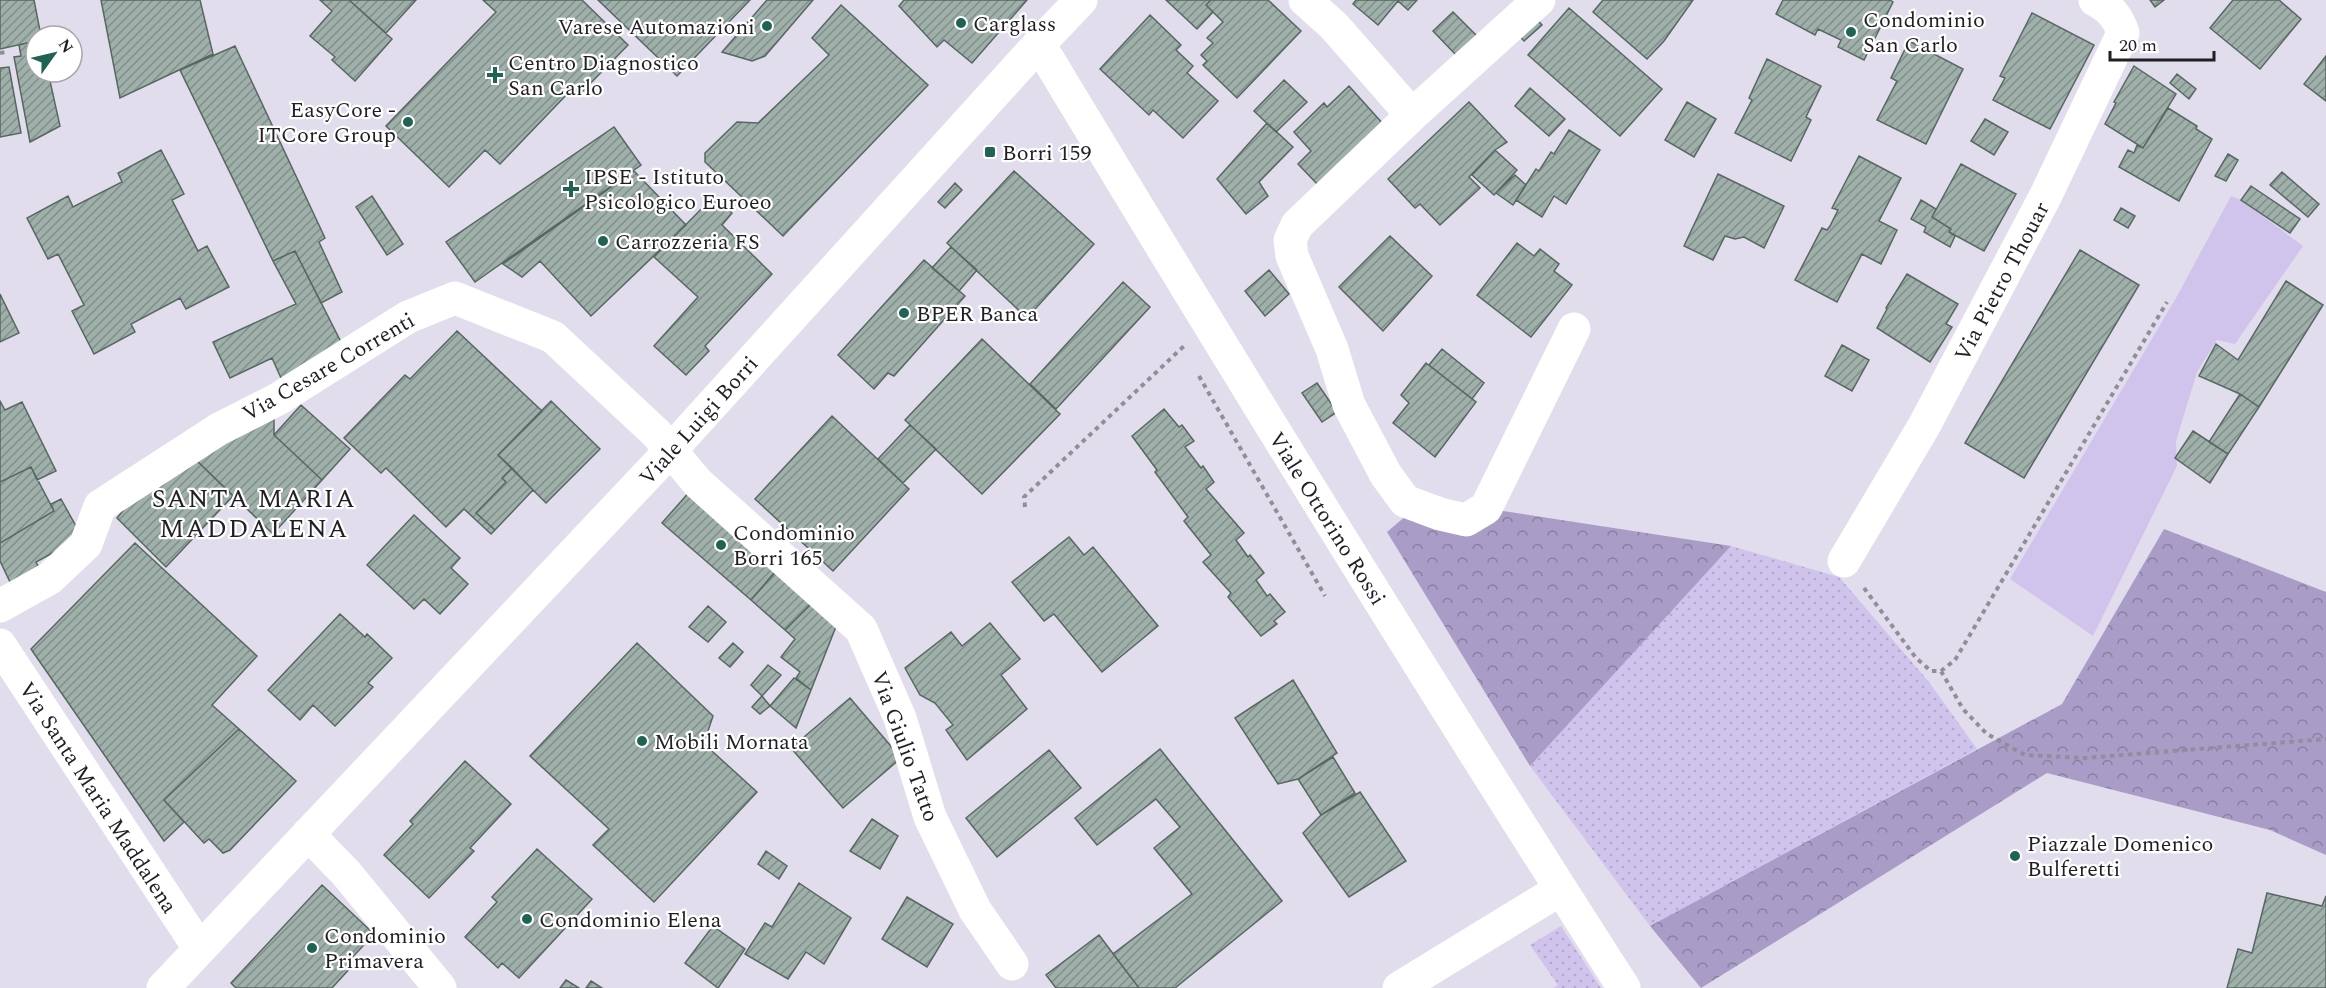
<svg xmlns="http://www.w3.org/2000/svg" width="2326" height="988" viewBox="0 0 2326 988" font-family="Spectral,serif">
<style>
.grass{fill:url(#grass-dots)}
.forest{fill:url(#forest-crowns)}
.garden{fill:#d0c4ed}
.building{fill:url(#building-hatch);stroke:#576762;stroke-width:1.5}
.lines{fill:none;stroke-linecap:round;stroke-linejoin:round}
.path{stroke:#928e99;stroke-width:4;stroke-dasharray:4.5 4.5;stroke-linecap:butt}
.minor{stroke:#fff;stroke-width:33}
.major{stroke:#fff;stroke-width:33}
.poi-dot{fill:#206354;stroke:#fff;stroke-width:2}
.labels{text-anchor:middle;stroke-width:4.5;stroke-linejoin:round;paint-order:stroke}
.poi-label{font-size:22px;fill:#211f24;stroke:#fff;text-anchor:start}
.street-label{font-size:22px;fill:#211f24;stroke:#fff}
.quarter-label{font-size:26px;letter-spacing:1.5px;fill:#211f24;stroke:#fff}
</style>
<defs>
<pattern id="grass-dots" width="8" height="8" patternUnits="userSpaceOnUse" patternTransform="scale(1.5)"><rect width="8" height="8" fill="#d0c4ed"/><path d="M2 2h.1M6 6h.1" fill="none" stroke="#b2a8cb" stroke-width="1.8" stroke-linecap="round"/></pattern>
<pattern id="forest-crowns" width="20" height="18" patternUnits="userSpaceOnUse" patternTransform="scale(1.5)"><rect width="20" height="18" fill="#a99dc7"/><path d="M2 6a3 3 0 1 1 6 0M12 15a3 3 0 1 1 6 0" fill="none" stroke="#897fa1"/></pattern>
<pattern id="building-hatch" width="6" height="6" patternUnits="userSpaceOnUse" patternTransform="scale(1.5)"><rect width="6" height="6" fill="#9fb0aa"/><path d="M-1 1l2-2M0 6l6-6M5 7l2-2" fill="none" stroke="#818f8a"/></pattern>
</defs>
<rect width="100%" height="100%" fill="#e1ddec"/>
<path class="grass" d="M1731 546 1839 577 1929 682 1977 749 1650 926 1530 766Z
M1561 926 1601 988H1553L1558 985 1530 945Z"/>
<path class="forest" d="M1497 510 1731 546 1530 766 1387 532 1408 514Z
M2164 529 2326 592V855L2270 830 2047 773 1701 988 1650 926 2062 704Z"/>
<path class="garden" d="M2231 196 2241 200 2303 246 2235 344 2217 340 2197 372 2176 441 2177 466 2093 636 2010 579 2176 298Z"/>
<path class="building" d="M0 0H34L41 36H36V41L0 49Z
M101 0H200L213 54 120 98Z
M320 0H349L392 39 355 81 332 60 335 57 310 36 332 11Z
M349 0H416L386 33Z
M483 0H582L628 45 579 95 572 89 500 164 485 150 449 187 386 126 496 12Z
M598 0H750L677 76Z
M767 0H813L765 56 752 61 722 52Z
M904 0H1027L972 63 944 40 937 47 899 6Z
M1166 0H1211L1206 5 1213 12 1197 29Z
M1211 0H1268L1301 31 1237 98 1203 65 1207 61 1201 55 1213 43 1207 38 1223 22 1206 5Z
M1356 0H1417L1408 10 1398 1 1378 25 1353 4Z
M1603 0H1693L1664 41 1647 59 1593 12Z
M1783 0H1890L1893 2 1864 60 1838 47 1841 40 1818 29 1815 35 1776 14Z
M2150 0H2164L2155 7Z
M2233 0H2279L2301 19 2260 69 2210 28Z
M841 5 928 85 783 236 705 162V153L737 122 758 123 829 55 812 38Z
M1569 8 1662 89 1620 136 1528 55Z
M1453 12 1477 36 1457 56 1433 31Z
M1531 13 1542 25 1524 41 1513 29Z
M2032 13 2094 45 2050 129 1993 100 2005 78 2000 76Z
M1150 15 1181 45 1176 50 1193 66 1187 73 1218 101 1183 138 1153 110 1149 115 1100 69Z
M35 41 36 72H48L60 126 30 142 14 57 21 56 19 45Z
M1909 41 1963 69 1926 144 1877 120 1897 81 1891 78Z
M235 46 325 238 319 242 342 292 321 303 295 251 273 261 180 70Z
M2326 56V101L2304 84Z
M1767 59 1821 86 1806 117 1811 120 1791 161 1735 133 1752 100 1749 98Z
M2134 66 2176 94 2143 148 2105 124 2116 103 2114 102Z
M9 67 21 133 0 137V68Z
M2177 74 2196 89 2189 99 2170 83Z
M1284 80 1307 102 1276 132 1254 111Z
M1349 86 1384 125 1319 186 1298 164 1311 151 1294 132 1324 103 1327 107Z
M1530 88 1565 119 1549 136 1515 106Z
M1469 102 1507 142 1495 150 1469 177 1480 188 1440 225 1420 204 1415 208 1388 179Z
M1687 102 1716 119 1694 157 1665 140Z
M2168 108 2197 126 2196 129 2212 139 2179 201 2119 167 2128 150 2134 153 2137 145 2143 148Z
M1985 119 2008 132 1994 155 1971 141Z
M1267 123 1293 147 1259 182 1268 196 1246 214 1217 179Z
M614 127 641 165 475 282 446 242Z
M1569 130 1600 150 1566 204 1554 196 1542 217 1516 200 1536 169 1539 171 1551 152 1554 154Z
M161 150 184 194 172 200 198 251 207 246 229 287 186 309 180 298 131 324 135 332 94 354 72 311 84 305 58 254 48 259 27 218 68 196 73 207 122 182 118 173Z
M1495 150 1517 170 1494 195 1472 175Z
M2228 154 2238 160 2226 181 2215 176Z
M1859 156 1901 178 1879 221 1897 230 1881 264 1862 254 1837 302 1795 280 1822 228 1827 230 1830 226 1838 210 1832 208Z
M1961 164 2016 194 1984 251 1949 232 1951 229 1932 217Z
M634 171 686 225 591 316 540 261 522 277 503 264Z
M1014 171 1094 244 1027 318 947 243Z
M2282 172 2319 204 2308 217 2270 185Z
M1718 174 1784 206 1764 248 1744 237 1735 239 1725 236 1713 260 1684 246Z
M1515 175 1526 185 1513 205 1496 193Z
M955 183 962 190 945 208 938 202Z
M2251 186 2300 219 2290 233 2241 200Z
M372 196 403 244 387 255 356 207Z
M714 196 732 213 722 225 772 274 705 346 709 351 686 375 654 346 698 297 654 257Z
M1921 200 1936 209 1932 217 1951 229 1949 232 1955 236 1950 247 1924 232 1926 227 1911 219Z
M2121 208 2135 216 2128 228 2114 220Z
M1390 236 1432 276 1383 331 1339 287Z
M1517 243 1534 256 1540 249 1559 264 1554 271 1572 285 1531 337 1477 295Z
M951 247 977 270 959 291 932 268Z
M2080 250 2139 285 2024 478 1965 443Z
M295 251 345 350 285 387 272 358 230 378 213 342 296 304 273 261Z
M924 260 965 296 894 376 888 373 874 389 838 355Z
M1269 270 1289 294 1265 316 1245 291Z
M1907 274 1958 304 1946 324 1952 327 1930 362 1877 328 1887 309 1886 308Z
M2286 281 2323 305 2259 407 2240 394 2199 376 2216 344 2238 360Z
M1123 282 1150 307 1056 409 1030 384Z
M0 294 19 333 0 342Z
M457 331 542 411 498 455 512 468 502 478 506 482 476 513 495 530 491 534 464 509 446 527 386 468 381 473 344 438 405 375 410 379Z
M982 339 1060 414 982 494 905 420Z
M1842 345 1869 360 1852 391 1825 376Z
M1442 349 1484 383 1472 399 1429 365Z
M1426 363 1476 402 1435 457 1393 423 1409 403 1401 395Z
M1317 383 1337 412 1322 422 1302 393Z
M2240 394 2259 407 2228 454 2209 442Z
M0 401 5 410 22 402 56 471 37 480 31 467 0 482Z
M551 401 600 449 546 503 498 455Z
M301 405 350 449 322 480 274 435Z
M1164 409 1179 427 1182 425 1194 441 1185 447 1201 468 1203 466 1214 482 1206 489 1244 533 1236 540 1248 557 1250 555 1264 573 1256 580 1267 596 1270 594 1285 612 1274 621 1277 624 1261 636 1228 597 1231 593 1203 562 1211 555 1184 521 1188 517 1155 472 1157 470 1132 436Z
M832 416 909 489 833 571 755 499Z
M274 417V435L322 480 273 534 193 457Z
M910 425 936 449 903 483 878 459Z
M2193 431 2228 454 2210 483 2175 458Z
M193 457 233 496 166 567 117 518 134 497Z
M31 467 54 511 0 543V482Z
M512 468 533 490 495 530 476 513 506 482 502 478Z
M691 490 779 567 751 600 662 523Z
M61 499 82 537 36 562 41 571 11 584 0 561V543L54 511 51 504Z
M414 515 460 558 451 568 468 584 440 614 424 599 414 609 367 565Z
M1069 537 1084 555 1093 547 1158 626 1102 672 1054 614 1044 621 1012 582Z
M135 543 257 656 212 705 239 729 164 800 184 822 164 841 31 649Z
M777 570 813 602 785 630 751 600Z
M813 602 837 624 811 690 796 678 800 672 781 657 795 639 785 630Z
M708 606 726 622 708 642 689 627Z
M340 614 365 637 367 634 392 658 368 683 373 687 335 726 313 705 300 720 268 690Z
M990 623 1020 659 1001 675 1027 709 967 760 946 730 953 725 935 703 920 695 905 668 951 632 962 646Z
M637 643 713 716 706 737 702 742 757 792 654 902 593 845 609 829 530 756Z
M733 643 743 652 730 667 719 658Z
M768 665 781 675 762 696 751 685Z
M794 678 811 690 796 728 770 706Z
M1293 680 1337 753 1298 779 1278 784 1235 718Z
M762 696 770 706 760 714 752 707Z
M850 698 901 758 843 808 791 748Z
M239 729 296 781 230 850 223 853 209 839 204 843 164 800Z
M1160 749 1282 901 1175 988H1139L1113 954 1192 894 1154 848 1180 827 1156 799 1097 845 1075 818Z
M1049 750 1081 788 997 857 966 818Z
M1333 757 1355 793 1321 815 1298 779Z
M465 761 511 804 470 848 474 851 429 898 384 855 413 824 410 821Z
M1360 792 1406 861 1349 897 1303 833 1321 815Z
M872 819 898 836 880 869 850 851Z
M537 849 592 899 519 978 502 963 498 968 465 937 497 902 492 897Z
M766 851 787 866 779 879 758 864Z
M799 883 851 918 824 964 806 952 788 979 745 954 765 923 772 927Z
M322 885 374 934 348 962 352 966 332 988H236L231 983Z
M2267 893 2322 906 2326 896V988H2227L2238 949 2252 953Z
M907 897 953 924 927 967 882 939Z
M713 926 745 949 718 988 685 963Z
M1099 935 1139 988H1056L1046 975Z
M566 980 579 988H560Z
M591 981 602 988H586Z"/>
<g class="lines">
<path class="path" d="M72 39 77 38
M0 53 6 52
M1199 376 1325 596
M1025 507 1024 497 1184 346
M1864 588 1916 658 1931 671H1941L1955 660 2167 302
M1941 671 1963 709 1987 734 2025 755 2085 758 2326 739"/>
<path class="minor" d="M1305 0 1334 26 1412 115
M1539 0 1412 115 1297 225 1290 240 1292 256 1332 349 1349 405 1386 475 1405 501 1440 514 1466 520 1486 508 1574 329
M1039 44C1230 361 1424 676 1624 988
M1844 561 1924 426 2046 195 2123 33C2118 17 2110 8 2095 0
M0 606 50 578 86 544 100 506 219 429 278 399 408 317 455 298 553 337 656 433 698 483 861 629 900 718 930 817 975 910 1012 964
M0 645 199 948
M308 834 346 873 440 988
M1399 988 1561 889"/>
<path class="major" d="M163 988 670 451 1039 44 1081 0"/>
</g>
<g class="poi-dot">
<circle cx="961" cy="23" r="6"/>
<circle cx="767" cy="26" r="6"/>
<circle cx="1851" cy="32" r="6"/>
<path d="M492 66h6v6h6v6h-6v6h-6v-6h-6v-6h6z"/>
<circle cx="408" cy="122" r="6"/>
<rect x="984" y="146" width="12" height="12" rx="3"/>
<path d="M568 180h6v6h6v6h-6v6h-6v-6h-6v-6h6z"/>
<circle cx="603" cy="241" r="6"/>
<circle cx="904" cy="313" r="6"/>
<circle cx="721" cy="545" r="6"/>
<circle cx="642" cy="741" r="6"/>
<circle cx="2015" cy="856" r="6"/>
<circle cx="527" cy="919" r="6"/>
<circle cx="312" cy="948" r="6"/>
</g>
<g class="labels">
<g class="poi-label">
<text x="1863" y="27">Condominio<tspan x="1863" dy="25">San Carlo</tspan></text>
<text x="973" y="31">Carglass</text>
<text x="755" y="34" text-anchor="end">Varese Automazioni</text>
<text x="508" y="70">Centro Diagnostico<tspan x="508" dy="25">San Carlo</tspan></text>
<text x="396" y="117" text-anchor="end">EasyCore -<tspan x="396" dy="25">ITCore Group</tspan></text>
<text x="1002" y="160">Borri 159</text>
<text x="584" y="184">IPSE - Istituto<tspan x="584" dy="25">Psicologico Euroeo</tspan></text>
<text x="615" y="249">Carrozzeria FS</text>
<text x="916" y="321">BPER Banca</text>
<text x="733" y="540">Condominio<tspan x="733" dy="25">Borri 165</tspan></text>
<text x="654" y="749">Mobili Mornata</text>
<text x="2027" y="851">Piazzale Domenico<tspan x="2027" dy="25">Bulferetti</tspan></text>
<text x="539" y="927">Condominio Elena</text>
<text x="324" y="943">Condominio<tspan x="324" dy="25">Primavera</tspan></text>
</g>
<g class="street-label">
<text transform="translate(2001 281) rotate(-62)" y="8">Via Pietro Thouar</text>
<text transform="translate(328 366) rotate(-30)" y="8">Via Cesare Correnti</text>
<text transform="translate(698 420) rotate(-48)" y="8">Viale Luigi Borri</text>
<text transform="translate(1328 518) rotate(58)" y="8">Viale Ottorino Rossi</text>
<text transform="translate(906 746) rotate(70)" y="8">Via Giulio Tatto</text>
<text transform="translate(99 797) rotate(57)" y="8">Via Santa Maria Maddalena</text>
</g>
<g class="quarter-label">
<text x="254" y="507">SANTA MARIA<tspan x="254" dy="30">MADDALENA</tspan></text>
</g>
</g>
<g transform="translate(54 54) rotate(56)"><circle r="28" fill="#ffffff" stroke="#a6a5a7" stroke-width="1.5"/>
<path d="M0-4.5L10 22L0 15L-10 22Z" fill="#206354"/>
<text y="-9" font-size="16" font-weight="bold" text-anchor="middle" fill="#211f24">N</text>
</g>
<path d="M2110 51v9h104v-9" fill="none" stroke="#211f24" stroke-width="3"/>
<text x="2119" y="51" font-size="18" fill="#211f24" stroke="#ffffff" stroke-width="4.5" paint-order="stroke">20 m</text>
</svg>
